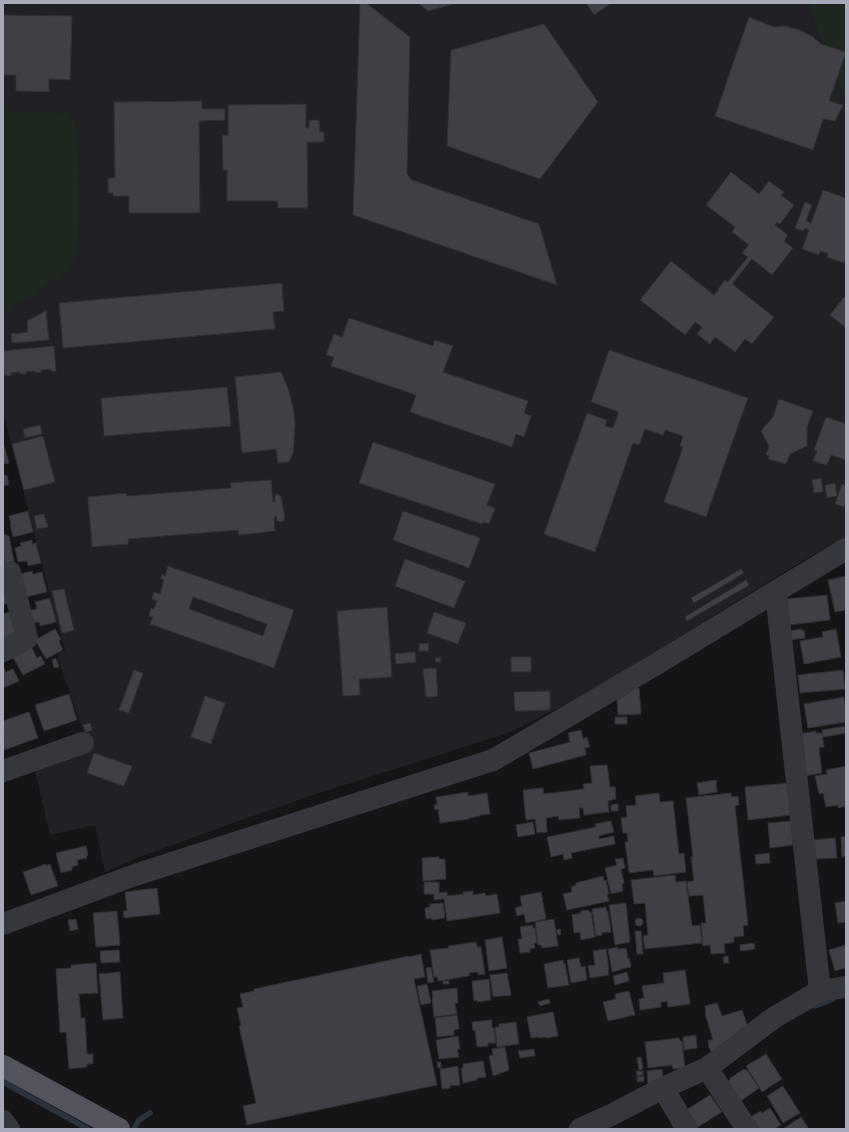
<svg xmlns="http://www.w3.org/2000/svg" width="849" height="1132" viewBox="0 0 849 1132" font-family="'Noto Sans',sans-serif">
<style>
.built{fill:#212125}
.green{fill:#1d261f}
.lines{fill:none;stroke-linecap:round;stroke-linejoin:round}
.stream{stroke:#2a333d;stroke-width:5.5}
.building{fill:#3f3f45;stroke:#302f34;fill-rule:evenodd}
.minor{stroke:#36363d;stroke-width:22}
.major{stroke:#52535c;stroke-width:22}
</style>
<rect width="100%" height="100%" fill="#151517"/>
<path class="built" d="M3 3H846V537L806 559 583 696 508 733 319 793 222 827 134 859 105 872 95 825 50 835 34 766 88 746 57 655 65 650 58 627 3 412Z"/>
<path class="green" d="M811 3H846V99L840 89 820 38 810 6Z
M3 111 64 113 75 122 78 161 79 217 76 257 64 273 8 312 3 313Z"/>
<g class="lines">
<path class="stream" d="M815 1006 833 999
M3 1082 88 1129
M134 1129 139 1120 150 1113"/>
</g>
<path class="building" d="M360 3H366L410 37 407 174 412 180 539 224 557 285 353 215Z
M418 3H457L428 11Z
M586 3H611L594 15Z
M3 15 72 16 70 80 49 79V92L16 91V75H3Z
M749 17 774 27 786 26 799 30 812 36 821 44 846 52 829 101 843 105 835 121 823 119 813 150 715 116Z
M544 24 598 102 540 179 447 146 451 50Z
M202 101V109H225V120L199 121 200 213H129V196H113V193H108V178H115L114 102Z
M306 104V128H309V120H319L320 132H324V142H307L308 208H278L277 201H227V170H223L222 135H228V105Z
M731 172 759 194 769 181 784 192 781 195 794 205 780 224 777 222 775 225 788 235 784 241 793 248 772 275 752 259 732 284 774 317 752 344 745 339 735 352 715 337 710 344 697 334 702 327 695 322 685 335 640 300 671 261 714 295 725 280 728 282 748 257 742 253 749 245 732 232 735 227 706 205Z
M823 190 846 198V259L844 263 827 257 828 253 820 251 819 255 802 249 809 230 805 228 803 231 795 228 805 202 812 205 806 221 811 223Z
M282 283 284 311 273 312 275 329 63 348 59 303Z
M844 297 846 299V328L830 315Z
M46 311 49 340 12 343 11 334 28 332 27 321Z
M349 318 433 346 435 340 453 346 443 372 528 401 524 413 531 416 524 437 516 434 512 447 410 412 416 395 331 366 334 357 326 355 334 334 342 337Z
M54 346 56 371H51L50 369 41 370V372L35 373V371L26 372V374H21L20 372 11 373V375L5 376V373L3 374V351Z
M609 350 748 398 706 517 664 502 683 447 680 446 683 436 665 430 663 435 645 429 639 445 633 443 595 552 544 534 587 413 607 420 605 426 613 428 619 412 591 402Z
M281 372 289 391 294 412 295 425 293 453 289 462 278 463 276 449 242 453 235 377Z
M227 387 231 426 104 436 101 398Z
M779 399 813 411 807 427V446L790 454 786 464 768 459 769 456 766 455 769 446 761 431 773 417Z
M826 417 846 424V460L831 455 827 465 813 461 817 451 814 450Z
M40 425 42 434 25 438 23 429Z
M43 436 55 482 24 490 12 444Z
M3 441 9 463 3 464Z
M373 442 495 484 487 505 495 508 489 524 483 522 482 524 359 483Z
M3 470 4 475H7L9 485 3 486Z
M821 478 823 492 814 493 812 480Z
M271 480 273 502H275V495L277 494 281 496 285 519 284 520 281 522 277 521 276 516 274 517 275 531 239 535 238 530 128 539V544L92 547 88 497 126 493 127 496 231 488 230 483Z
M835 483 837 496 827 498 825 485Z
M842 484 846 486 845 507 835 504Z
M28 511 33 532 13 537 10 524H11L9 516Z
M403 511 480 538 469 568 393 540Z
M44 514 48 527 37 529 34 516Z
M6 534 7 536H9L14 561 5 563 3 558V535Z
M32 540V544L36 543 41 563 28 566 27 561 18 562 15 548 21 546 20 543Z
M405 559 465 581 454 608 395 586Z
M168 566 294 610 274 668 150 624 153 617 149 616 151 608 154 609 157 601 152 599 154 592 160 594 164 580 161 579 162 574 165 576ZM193 597 267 624 263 636 189 609Z
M741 569 744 573 694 603 691 598Z
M32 571 33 574 42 572 47 592 26 597 20 574Z
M846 576V610L835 612 828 580Z
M746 580 749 585 687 621 685 617Z
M6 589 12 601 3 605V591Z
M64 589 74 630 62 633 52 591Z
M827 595 830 620 788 625 785 599Z
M50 598 56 622 40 626 39 622 33 623 29 611 37 609 35 602Z
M387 607 392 677 359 679 360 695 343 696 337 611Z
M14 611 16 638 3 641V614Z
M434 612 466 623 458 644 427 633Z
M55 629 61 639 59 641 63 650 46 659 35 640Z
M802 629V631L804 630 805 638 789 640 788 631Z
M836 629 841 657 804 664 800 641 823 637 822 632Z
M428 643 429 651H419V644Z
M31 646 37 658 41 656 45 664 23 675 14 659H13L11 655Z
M415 652 416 662 396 664 395 654Z
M441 657V662H436L435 658Z
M511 657H531V672H511Z
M56 658 59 667 54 668 52 660Z
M3 666 6 672 13 669 19 681 3 688Z
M436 668 438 696 426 697 423 669Z
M134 670 143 673 129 713 119 710Z
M843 670 845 689 800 693 798 675Z
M636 688H639L641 714 618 715 617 700Z
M550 691V710L515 711 514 692Z
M69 694 77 720 44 731 35 705Z
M205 696 225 703 211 744 191 737Z
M844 697 846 711V722L808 728 804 704Z
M29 712 38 738 4 750 3 721Z
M615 717H627V724H615Z
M90 723 92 730 86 732 83 725Z
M846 726V733L823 737 822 730Z
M581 730 583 739 587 737 590 747 585 748 586 755 533 769 529 753 570 742 568 733Z
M816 731V733H822L824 747 819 748 822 773 804 776 799 734Z
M94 753 132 766 124 786 87 773Z
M607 765 610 787H615L616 799 608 801 609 812 584 815 583 808H579L580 818 559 820 558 816 546 818 547 832 537 833 535 819 526 820 523 790 543 788 544 794 584 789 583 784 592 783 590 766Z
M846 766V806L838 808V805L826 807 823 793 819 794 815 776 827 774 826 770Z
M716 780 717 792 699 795 697 783Z
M788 783 791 815 748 820 745 787Z
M468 792V796L487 793 490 814 480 815V816L469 818V819L440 823 438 809 435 810 434 805 437 804 436 797Z
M659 793 660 802 673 801 679 854 684 853 686 872 654 876 653 870 629 873 625 842H628L627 833H623L621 818 627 817 626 806 636 805 635 796Z
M731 793 732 797 738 796 739 805 735 806 748 925 743 926 744 936 734 937V942L724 944 725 953 711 954 710 945 703 946 701 923H706L703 895 689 896 687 882 694 881 691 857H693L686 798Z
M618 804V811H611V805Z
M611 821 614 832 599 836V839L614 836 615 844 571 853 572 858 564 860 563 854 551 857 547 837 596 827 595 824Z
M791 821 793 845 770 848 768 823Z
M533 822 535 834 518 837 516 825Z
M846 836V856L842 857 841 837Z
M835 838 837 858 814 859 813 840Z
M86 846 88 855 86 856 87 858 77 860 78 865 72 867V870L61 873 56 853Z
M769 853 770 863 756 864 755 855Z
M439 857V859H445L446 879 423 881 422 858Z
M623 858 625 868 621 869 624 883 622 884 623 891 611 894 605 868 617 865 615 859Z
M46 864V866L50 864 58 886 31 895 23 872Z
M675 875 676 882 686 881 692 926 700 925 702 943 645 949 643 936 648 935 645 903 634 904 631 880Z
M603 876 604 881 606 880 609 894 607 895 609 901 567 910 563 894 572 892 571 887 576 885V883Z
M424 882H439V893L447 892V896L464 894 463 892 473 891V895L485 893 486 896 497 894 500 913 447 921 444 899 434 900V894H424Z
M157 888 160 914 124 918 123 911H127L125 892Z
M541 892 546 919 526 923 524 914 517 916 515 908 522 906 520 896Z
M846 901V922L838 923 835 903Z
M443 903 445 918 432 920V918L426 919 425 908 430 907V904Z
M626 903 630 942 615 945 609 905Z
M606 907 607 912H608L611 932 602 933V935L596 936 592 909Z
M589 910V912H591L595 937 581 940 580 932 574 933 572 915 581 913V911Z
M117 911 120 945 96 947 93 913Z
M635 922a4 4 0 1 1 8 0a4 4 0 1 1-8 0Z
M76 919 78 929 70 931 68 920Z
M554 919 558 946 542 948 541 945H538L535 922Z
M533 925V928H535L537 943H534L535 948 530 949V952L520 953 518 939H522L520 927Z
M560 929 561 934 558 935 556 930Z
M635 931H641L643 954H637Z
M502 937 507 968 489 971 485 940Z
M476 942 477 947H481L485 974 478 975V972L469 973V976L438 981 437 977H434L430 950 449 948 448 946Z
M754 943 755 949 740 951V945Z
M846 945V969H845L844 968 835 971 829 950Z
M618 947V949L626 948 628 958H629L631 967 621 969V970L612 972 608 949Z
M606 949 609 969 608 970 609 975 590 978 588 966 595 965 593 951Z
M119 950 120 962 101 963 100 951Z
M421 954 425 977 414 979 437 1085 247 1125 243 1106 256 1103 239 1026H241L237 1008 243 1007 240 994 254 991V989L409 956V957Z
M728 956 729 963H724L723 957Z
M579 958 581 967 585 966 587 980 571 983 567 960Z
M563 960 564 964 565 963 569 985 548 988 544 964Z
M96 963 98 993 79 994 81 1018H85L87 1054H93V1064H87V1067L69 1069 66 1032 60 1033 56 969 71 968V965Z
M431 967 434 982 428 983 426 968Z
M685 970 690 1004 668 1007 667 1001 661 1002V1007L640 1010 639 999 644 998 642 986 664 983 663 973Z
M120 972 123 1018 103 1020 99 974Z
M627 972 629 981 615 985 613 976Z
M507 973 511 995 493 997 490 975Z
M489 979 491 1000 477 1002V1000L474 1001 472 981Z
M443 981H449V984H443Z
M427 984 431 1003 421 1005 417 986Z
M457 988 458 1003H455L457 1014 434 1017 432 997H433L432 991Z
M629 991 635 1015 608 1021 603 1002 616 999 615 994Z
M549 999 550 1003 540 1006 538 1002Z
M717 1003 722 1016 742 1010 749 1030 714 1055 709 1048 708 1040H713L706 1017 705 1006Z
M553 1012 558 1036 546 1038V1037L539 1038 538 1037 531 1038 527 1017Z
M457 1015 459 1029 454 1030V1035L437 1037 435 1018Z
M492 1020V1028H494L496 1043H488V1046L477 1047 475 1030 473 1031 472 1022Z
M516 1022 519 1044 497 1047 495 1027H499V1024Z
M696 1035 697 1048 684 1050 683 1037Z
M458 1036 460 1049H457L459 1057 439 1059 436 1040Z
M679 1038 680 1041H682L685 1068 673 1069 672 1065 648 1068 645 1042Z
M505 1047 509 1070 493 1076 489 1056 493 1055 492 1049Z
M534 1049 535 1056 520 1058 518 1051Z
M766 1054 782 1079 762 1092 746 1066Z
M641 1057 643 1069 639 1070 637 1058Z
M483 1061 486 1077 477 1078V1080L463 1083 461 1068H463V1064Z
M437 1062H441V1068H438Z
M458 1066 460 1085 450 1086V1088L442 1089 440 1069Z
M662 1069 663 1081 648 1085 647 1071Z
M744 1069 745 1070H747L759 1088 738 1103 725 1083 730 1080V1078Z
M636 1071H643V1075L637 1076Z
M644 1076V1081L637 1082V1077Z
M783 1086 800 1113 783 1123 767 1096Z
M710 1095 722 1112 698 1127 686 1110Z
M770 1108 781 1125 774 1129H759L751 1117 761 1111 762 1113Z
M801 1117 809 1129H783Z"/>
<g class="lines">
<path class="minor" d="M3 575 10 572 27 638 3 651
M776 592 820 991
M3 771 83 743
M3 924 135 875 493 760 658 663 846 549
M707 1068 747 1129
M663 1088 687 1129
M3 1121 9 1129
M580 1129 611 1115 663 1088 707 1068 775 1017 820 991 846 987"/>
<path class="major" d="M3 1066 119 1129"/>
</g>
<rect width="849" height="1132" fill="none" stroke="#a6aab9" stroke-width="8"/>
</svg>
